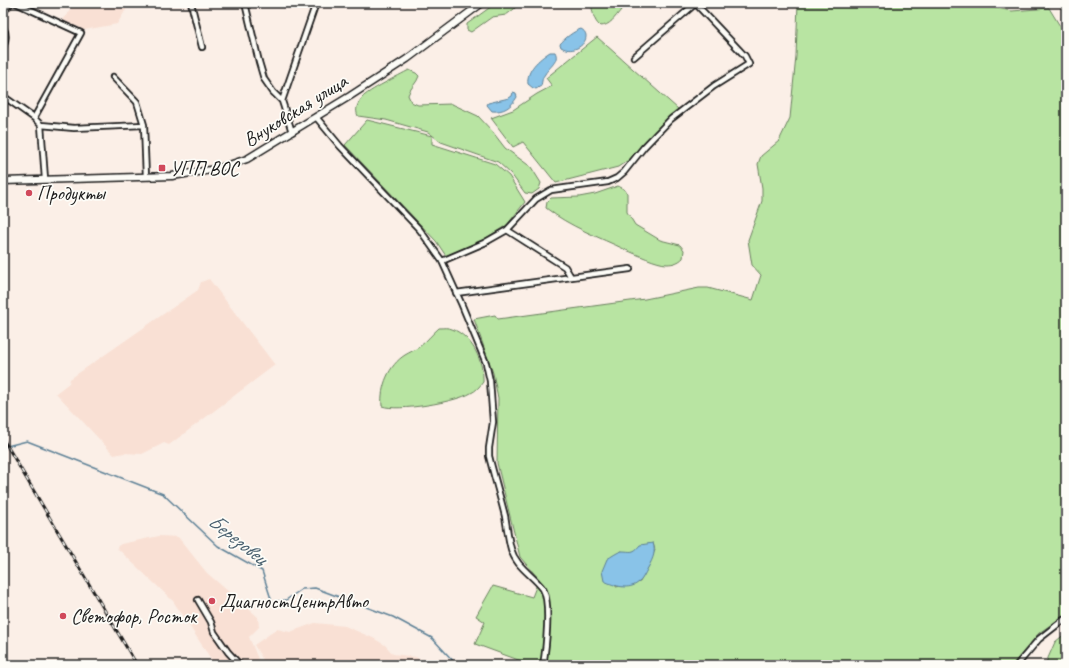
<svg xmlns="http://www.w3.org/2000/svg" width="1069" height="668" viewBox="0 0 1069 668" font-family="Caveat,sans-serif">
<style>
.built{fill:#f9e0d4}
.green{fill:#b8e4a2;stroke:#6a805f;fill-rule:evenodd}
.water{fill:#89c3e8;stroke:#5d8096}
.lines{fill:none;stroke-linecap:round;stroke-linejoin:round}
.stream{stroke:#5d8096;stroke-width:1.5}
.minor-casing{stroke:#1c1c1c;stroke-width:8}
.major-casing{stroke:#1c1c1c;stroke-width:9}
.minor{stroke:#fdfcf7;stroke-width:4.5}
.major{stroke:#fdfcf7;stroke-width:6}
.rail-casing{stroke:#1c1c1c;stroke-width:3}
.rail{stroke:#fdfcf7;stroke-width:1.5;stroke-dasharray:4.5;stroke-linecap:butt}
.poi-dot{fill:#d1495b;stroke:#fdfcf7;stroke-width:1.5}
.labels{text-anchor:middle;stroke-width:3.5;stroke-linejoin:round;paint-order:stroke}
.street-label{font-size:20px;fill:#1c1c1c;stroke:#fdfcf7}
.poi-label{font-size:20px;fill:#1c1c1c;stroke:#fdfcf7;text-anchor:start}
.water-label{font-size:21px;font-style:italic;fill:#485f6e;stroke:#fdfcf7}
</style>
<rect width="100%" height="100%" fill="#fbefe7"/>
<filter id="ink" filterUnits="userSpaceOnUse"><feTurbulence type="fractalNoise" baseFrequency=".025" numOctaves="2"/><feDisplacementMap in="SourceGraphic" scale="8" xChannelSelector="R" yChannelSelector="G"/><feConvolveMatrix kernelMatrix="1 2 1 2 8 2 1 2 1" color-interpolation-filters="sRGB"/></filter>
<g filter="url(#ink)">
<path class="built" d="M75 3H130L117 24 84 30 63 20Z
M209 279 275 365 169 445 164 443 142 454 124 453 114 455 56 393 69 383 70 379 198 290 201 282Z
M159 536 178 537 207 573 258 617 259 627 249 637 258 659 250 665H215L173 601 117 548 118 546 121 544Z
M315 623 345 626 373 638 385 645 393 654 416 657 429 665H266L254 645 277 629 290 632Z"/>
<path class="green" d="M496 3H519L514 9 506 15 492 17 471 32 467 30V24Z
M591 3H619L621 10C615 17 610 26 600 26 593 20 593 12 591 3Z
M798 3H983L986 6 1012 11 1049 8 1066 36V614L1039 633 1012 665H532L475 644 485 622 476 616 493 586 532 597 539 579 520 557 497 463 498 398 493 373 474 319 495 315 498 319 645 299 699 288H708L753 300 761 275 752 265 748 240 762 201V188L758 164 761 156 779 141 790 118 796 56ZM653 543 655 550 649 565 640 582 616 587 621 551 629 553Z
M597 37 678 109 630 159 618 167 556 183 523 142 513 147 491 118 513 110 537 94 552 86 546 78Z
M409 70 416 73 419 76C417 83 410 88 408 95L411 102 418 105 452 104 478 116 492 131 505 148 531 167 541 183 539 189 532 194 525 193 511 174 498 162 441 142 428 132 386 120 358 116C355 110 357 104 362 98 367 91 400 75 409 70Z
M367 120 432 136V144L495 164 509 176 525 202 507 225 481 241 446 256 436 241 345 145Z
M618 186 624 189 627 193V212L635 225 660 240 680 245 684 250 683 258C679 262 674 264 667 264 657 264 636 254 626 250 599 237 570 227 546 208L547 202 551 198 579 197 595 194Z
M439 328C443 328 448 327 452 329 472 336 484 362 483 382 480 386 476 391 471 393 456 402 398 412 382 406 380 387 389 365 405 355 410 352 415 350 419 347 426 342 432 334 439 328Z
M1066 633V665H1045L1055 642Z"/>
<path class="water" d="M581 29C595 36 577 57 561 47L560 44C565 38 574 31 581 29Z
M550 52H555C560 61 549 67 545 74 542 77 542 82 541 86L536 89 533 88 528 84C526 70 539 59 550 52Z
M513 92 516 93 517 97C511 107 504 112 492 111L487 105 488 103 509 98 512 96Z
M653 543C656 552 653 558 649 566 646 571 643 579 639 582 629 591 615 586 604 581L602 571 607 559C611 557 617 552 622 551 631 551 633 554 640 545Z"/>
<g class="lines">
<path class="stream" d="M3 447 27 441 163 494 218 546 262 571 272 602 286 600 302 589 315 588 393 617 432 638 457 665"/>
<g class="minor-casing">
<path id="minor" d="M16 3 81 33 34 118
M191 3 202 47
M245 3 259 62 264 79 273 92 282 101 292 132
M3 12 11 3
M3 27C7 34 6 40 3 48
M634 57 695 4
M113 77 137 102 144 125 146 177
M3 96 34 118 41 125 45 179
M282 101 316 3
M316 117 340 146 420 230 442 261 461 303 486 363 490 381 493 422 489 448V456C494 476 500 496 505 516 507 527 508 538 511 549 516 567 533 575 543 589 551 602 546 649 543 665
M41 125 74 128 144 125
M507 230 565 267 571 277
M442 261 484 243 507 230 536 199 551 190 608 182 617 178 624 172 644 147 671 119 714 86 749 64 745 56 695 3
M456 293 630 269
M198 600 211 622 214 632 228 652 240 665
M1017 665 1039 639 1066 618"/>
</g>
<g class="major-casing">
<path id="major" d="M3 181 172 176 217 169 247 159 350 96 407 59 482 3"/>
</g>
<use href="#minor" class="minor"/>
<use href="#major" class="major"/>
<g class="rail-casing">
<path id="rail" d="M3 439 137 665"/>
</g>
<use href="#rail" class="rail"/>
</g>
</g>
<g class="poi-dot">
<rect x="158" y="164" width="8" height="8" rx="2"/>
<circle cx="29" cy="193" r="4"/>
<circle cx="212" cy="601" r="4"/>
<circle cx="63" cy="616" r="4"/>
</g>
<g class="labels">
<g class="street-label">
<text transform="translate(295 110) rotate(-32)" y="7">Внуковская улица</text>
</g>
<g class="poi-label">
<text x="170" y="175">УПП ВОС</text>
<text x="37" y="200">Продукты</text>
<text x="220" y="608">ДиагностЦентрАвто</text>
<text x="71" y="623">Светофор, Росток</text>
</g>
<g class="water-label">
<text transform="translate(238 539) rotate(38)" y="7">Березовец</text>
</g>
</g>
<rect width="1069" height="668" fill="none" stroke="#fdfcf7" stroke-width="16"/>
<rect x="8" y="8" width="1053" height="652" fill="none" stroke="#1c1c1c" stroke-width="1.5" filter="url(#ink)"/>
</svg>
